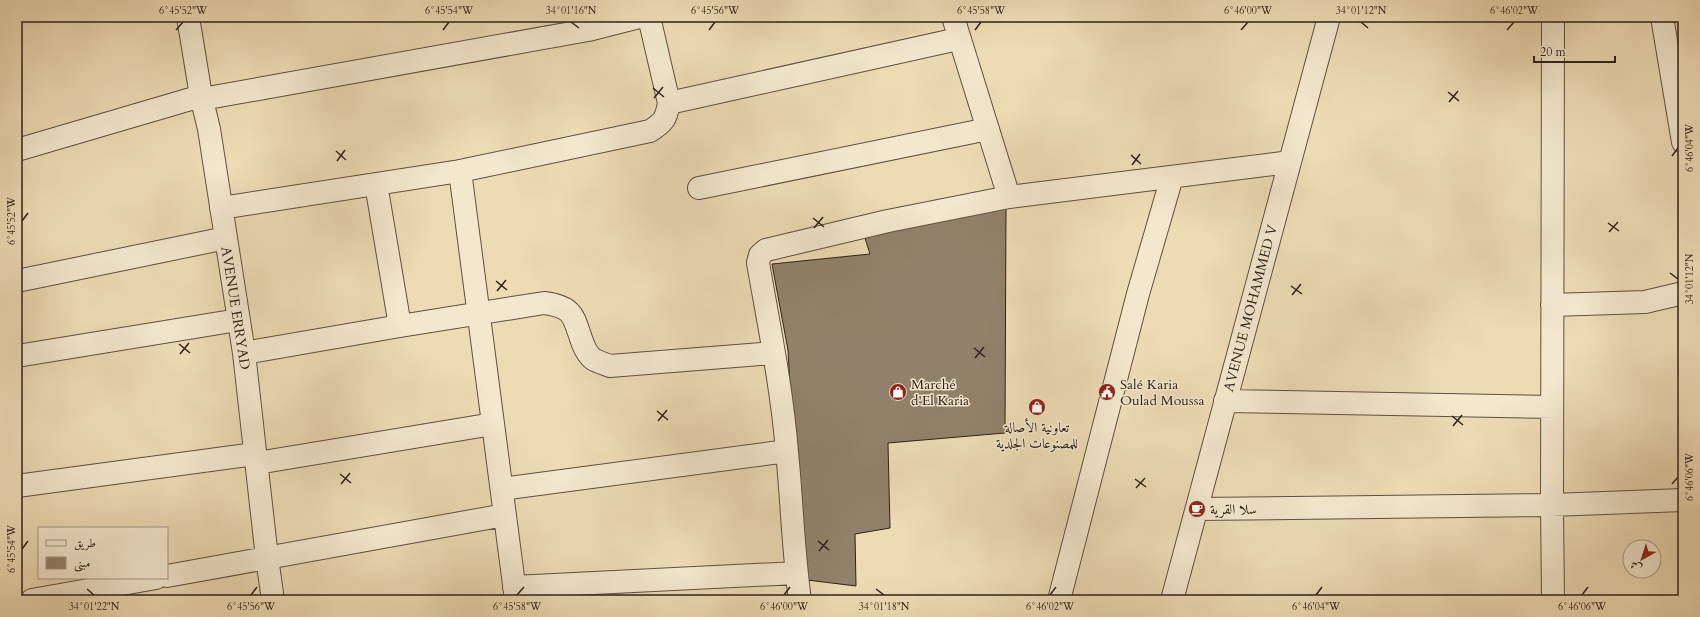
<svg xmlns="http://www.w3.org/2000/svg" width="1700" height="617" viewBox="0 0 1700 617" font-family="Cardo,Amiri,serif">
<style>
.building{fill:#91826b;stroke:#2e221c}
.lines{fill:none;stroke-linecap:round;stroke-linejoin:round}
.street-casing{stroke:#5e5042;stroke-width:24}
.street{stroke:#f3e8ce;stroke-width:22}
.ticks{fill:none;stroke:#2e221c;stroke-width:1.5}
.labels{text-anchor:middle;stroke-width:3;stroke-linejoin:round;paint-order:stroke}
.street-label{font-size:14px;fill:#2e221c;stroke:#f3e8ce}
.poi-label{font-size:14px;fill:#2e221c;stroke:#f3e8ce;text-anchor:start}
.neatline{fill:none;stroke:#2e221c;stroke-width:1.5}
.ticks-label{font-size:10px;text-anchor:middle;fill:#2e221c}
</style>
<rect width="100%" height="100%" fill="#eddbb4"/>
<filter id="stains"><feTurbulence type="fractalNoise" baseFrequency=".005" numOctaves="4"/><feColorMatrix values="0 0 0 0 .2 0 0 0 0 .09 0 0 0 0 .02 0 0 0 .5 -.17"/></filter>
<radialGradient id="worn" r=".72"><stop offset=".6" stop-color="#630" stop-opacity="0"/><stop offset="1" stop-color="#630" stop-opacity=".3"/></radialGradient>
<path class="building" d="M1006 207 1005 433 888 443 890 528 855 534 856 586 807 580 794 459 788 350 772 264 870 254 864 235Z"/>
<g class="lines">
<g class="street-casing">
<path id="street" d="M188 17 201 96 209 129 244 353 267 558 273 600
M953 17 1009 197
M1553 17 1552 505 1553 600
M1662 17 1683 142
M202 99 588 30 639 17
M669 103 958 39
M17 150 201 96
M460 171 516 600
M376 184 400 326
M699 188 988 129
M221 208 460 171 650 131C664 122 666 119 669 103L649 17
M17 281 226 238
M1552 305 1645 302 1683 293
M244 353 400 326 544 303C576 307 573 318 583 344 585 349 588 355 593 359 598 362 605 364 610 366L774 353
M17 356 238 320
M1225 401 1552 407
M257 463 493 424
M17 486 255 454
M502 489 787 451
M1197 509 1552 505 1683 500
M167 576 505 515
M514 587 796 573
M32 600 156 578
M800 600C793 551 792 501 787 452 782 389 769 326 758 263L760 255 766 250 888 221 1009 197 1290 162
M1059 600 1138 294 1172 177
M1172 600 1329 17"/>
</g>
<use href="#street" class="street"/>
</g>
<path class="ticks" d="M571 22 579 28M1361 22 1368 28M176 30 183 22M443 30 449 22M709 30 715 22M975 30 981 22M1241 30 1248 22M1507 30 1514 22M653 88 664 97M1448 92 1459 101M654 98 663 87M1449 102 1458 91M336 151 346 160M1131 155 1141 164M1672 156 1678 148M337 161 345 150M1132 165 1140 154M813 218 824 227M22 221 28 213M1608 223 1619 231M814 228 823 217M1609 232 1618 222M1670 273 1678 279M496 281 507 290M1291 286 1302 294M497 291 506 280M1292 295 1301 284M179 344 190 353M974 348 985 357M180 354 189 343M975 358 984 347M657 411 668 420M1452 416 1463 425M658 421 667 410M1453 426 1462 415M340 474 351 483M1135 479 1146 487M341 484 350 473M1672 484 1678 477M1136 488 1145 478M818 541 829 550M22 549 28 541M819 551 828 540M87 589 94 595M876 589 884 595M251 595 257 587M517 595 524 587M784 595 790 587M1050 595 1056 587M1316 595 1322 587M1582 595 1588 587"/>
<defs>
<g id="shop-disc" transform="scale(0.9)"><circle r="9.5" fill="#8f2418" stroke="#f3e8ce"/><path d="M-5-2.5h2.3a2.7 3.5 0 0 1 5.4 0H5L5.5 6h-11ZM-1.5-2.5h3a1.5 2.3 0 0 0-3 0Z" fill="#fff"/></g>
<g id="civic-disc" transform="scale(0.9)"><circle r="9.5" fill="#8f2418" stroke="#f3e8ce"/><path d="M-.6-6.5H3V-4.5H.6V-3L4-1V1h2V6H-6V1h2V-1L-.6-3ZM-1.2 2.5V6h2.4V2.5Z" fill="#fff"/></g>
<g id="cafe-disc" transform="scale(0.9)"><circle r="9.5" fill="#8f2418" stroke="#f3e8ce"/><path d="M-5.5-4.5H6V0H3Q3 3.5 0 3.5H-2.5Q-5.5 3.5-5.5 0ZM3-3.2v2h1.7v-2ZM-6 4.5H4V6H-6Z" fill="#fff"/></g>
</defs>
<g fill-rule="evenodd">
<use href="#shop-disc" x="898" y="392"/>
<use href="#civic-disc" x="1107" y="392"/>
<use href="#shop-disc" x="1037" y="407"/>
<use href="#cafe-disc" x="1197" y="509"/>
</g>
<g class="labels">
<g class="street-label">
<text transform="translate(236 308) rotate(81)" y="5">AVENUE ERRYAD</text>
<text transform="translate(1250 308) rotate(-75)" y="5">AVENUE MOHAMMED V</text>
</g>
<g class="poi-label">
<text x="911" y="389">Marché<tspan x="911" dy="16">d'El Karia</tspan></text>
<text x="1120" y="389">Salé Karia<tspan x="1120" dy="16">Oulad Moussa</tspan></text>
<text x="1037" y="432" text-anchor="middle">تعاونية الأصالة<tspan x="1037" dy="16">للمصنوعات الجلدية</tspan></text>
<text x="1210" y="514">سلا القرية</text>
</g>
</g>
<rect width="1700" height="617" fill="none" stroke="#eddbb4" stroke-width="44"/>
<rect x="38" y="527" width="130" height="52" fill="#f3e8ce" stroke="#a49987"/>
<rect x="46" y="540" width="20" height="6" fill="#f3e8ce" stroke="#a49987"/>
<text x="74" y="547" font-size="12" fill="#2e221c">طريق</text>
<rect x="46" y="557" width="20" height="12" fill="#91826b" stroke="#a49987"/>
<text x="74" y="567" font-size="12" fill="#2e221c">مبنى</text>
<g transform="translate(1642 559) rotate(219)"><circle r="19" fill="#f3e8ce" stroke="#a49987"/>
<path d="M0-3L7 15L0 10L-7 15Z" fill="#8f2418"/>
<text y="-6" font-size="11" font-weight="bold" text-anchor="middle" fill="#2e221c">ش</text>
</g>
<path d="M1534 56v6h81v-6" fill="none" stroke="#2e221c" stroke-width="2"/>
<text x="1540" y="56" font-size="12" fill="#2e221c" stroke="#f3e8ce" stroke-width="3" paint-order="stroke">20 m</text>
<rect x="22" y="22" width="1656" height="573" class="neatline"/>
<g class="ticks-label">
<text x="183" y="14">6°45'52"W</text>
<text x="449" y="14">6°45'54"W</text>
<text x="571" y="14">34°01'16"N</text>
<text x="715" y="14">6°45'56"W</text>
<text x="981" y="14">6°45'58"W</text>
<text x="1248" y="14">6°46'00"W</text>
<text x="1361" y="14">34°01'12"N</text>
<text x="1514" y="14">6°46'02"W</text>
<text transform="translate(1689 148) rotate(-90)" y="4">6°46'04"W</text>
<text transform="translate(11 221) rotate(-90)" y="4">6°45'52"W</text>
<text transform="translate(1689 279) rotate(-90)" y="4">34°01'12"N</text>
<text transform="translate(1689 477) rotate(-90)" y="4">6°46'06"W</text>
<text transform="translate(11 549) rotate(-90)" y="4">6°45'54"W</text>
<text x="94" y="610">34°01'22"N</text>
<text x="251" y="610">6°45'56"W</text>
<text x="517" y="610">6°45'58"W</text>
<text x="784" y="610">6°46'00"W</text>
<text x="884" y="610">34°01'18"N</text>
<text x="1050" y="610">6°46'02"W</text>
<text x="1316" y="610">6°46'04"W</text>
<text x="1582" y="610">6°46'06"W</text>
</g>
<rect width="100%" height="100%" filter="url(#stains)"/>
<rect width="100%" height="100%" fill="url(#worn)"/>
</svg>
